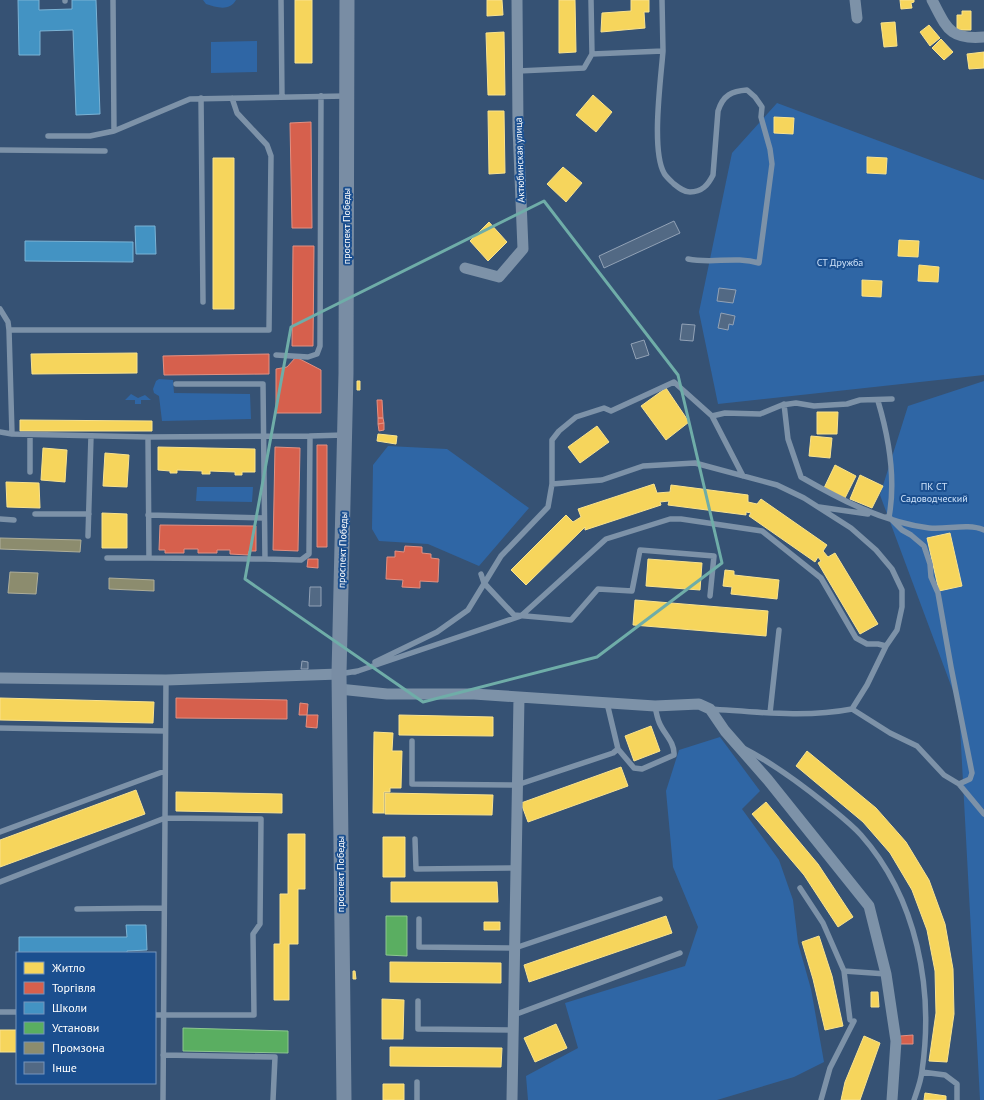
<svg xmlns="http://www.w3.org/2000/svg" width="984" height="1100" viewBox="0 0 984 1100" font-family="'PT Sans',sans-serif">
<style>
.green{fill:#2f66a5}
.homes{fill:#f6d55c;stroke:#f9e28d}
.shops{fill:#d6604d;stroke:#e29082}
.schools{fill:#4393c3;stroke:#7bb3d5}
.public{fill:#5aae61;stroke:#8cc690}
.industry{fill:#8c8c6e;stroke:#aeae9a}
.building{fill:#526984;stroke:#92a2b6}
.lines{fill:none;stroke-linecap:round;stroke-linejoin:round}
.lane{stroke:#7d92a8;stroke-width:5.5}
.street{stroke:#7d92a8;stroke-width:11}
.secondary{stroke:#798da4;stroke-width:15}
.marked{fill:none;stroke:#6fada8;stroke-width:3;stroke-linejoin:round}
.labels{text-anchor:middle;stroke-width:4;stroke-linejoin:round;paint-order:stroke}
.street-label{font-size:10px;fill:#fff;stroke:#1b4f8f}
.park-label{font-size:10px;fill:#cfe3fa;stroke:#1b4f8f}
</style>
<rect width="100%" height="100%" fill="#365274"/>
<path class="green" d="M203 0H236C229 12 216 7 206 4Z
M257 41V72L211 73V42Z
M777 103 984 180V375L718 404 699 312 732 153Z
M159 379 173 380 174 393 250 394 251 419 162 421 159 396 154 393 153 389 156 381Z
M984 381V1100H980L959 707 880 495 908 406Z
M131 394 138 398 145 395 151 400H141V404H135V400H125Z
M388 446 447 449 529 508 479 566 428 544 379 541 372 529 373 465Z
M197 487H253L252 502 196 501Z
M720 737 760 791 742 809 779 860 793 900 798 943 811 989 824 1062 794 1077 717 1100H528L526 1076 578 1048 565 1003 685 966 698 927 673 867 666 791 679 750Z"/>
<path class="homes" d="M295 0H312V63H295Z
M487 0H502L503 15 487 16Z
M559 0H575L576 52 559 53Z
M631 0H649V12H644L645 28 601 32 602 13 631 11Z
M900 0H914V2L911 3 912 8 901 9Z
M962 11H971V30H957V15H962Z
M895 22 897 46 884 47 881 23Z
M929 25 940 38 930 46 920 32Z
M504 32 505 95H488L486 33Z
M941 39 953 52 944 60 932 48Z
M984 52V68L969 69 967 54Z
M593 95 612 112 596 132 576 115Z
M488 111H504L505 173 489 174Z
M774 117 794 118 793 134 774 133Z
M867 157 887 158 886 174 867 173Z
M213 158H234V309H213Z
M563 167 582 183 566 202 547 184Z
M489 222 507 242 488 261 470 241Z
M899 240 919 241 918 257 898 256Z
M919 265 939 267 938 282 918 281Z
M862 280 882 281 881 297 862 296Z
M137 353V373L32 374 31 354Z
M357 381H360V390H357Z
M666 388 689 422 666 440 641 406Z
M817 412H838L837 434H817Z
M20 420 152 421V431H20Z
M597 426 609 442 580 463 568 447Z
M378 434 397 436 396 444 377 441Z
M811 436 832 438 830 458 809 456Z
M158 447 255 449V472H242V475H235V472L210 471V474H202V471L177 470V473H170V471L158 470Z
M43 448 67 450 65 482 41 480Z
M105 453 129 455 127 487 103 486Z
M835 465 856 476 845 498 824 488Z
M860 475 883 486 872 508 850 499Z
M6 482 39 483 40 508 7 507Z
M654 484 657 493 670 492 671 485 748 495V502L757 504 761 499 827 545 823 551 828 557 835 553 878 624 860 634 818 563 821 561 818 557 815 562 749 516 751 513 746 512V515L668 505 669 501 660 502 661 505 585 530V527L526 585 511 570 566 515 573 522 581 517 578 509Z
M102 513 127 514V548H102Z
M950 533 962 586 939 591 927 538Z
M648 559 702 563 700 590 646 586Z
M725 570 734 571V575L779 580 777 599 731 594 732 587 723 586Z
M635 600 768 611 766 636 633 625Z
M0 698 154 702 153 723 0 720Z
M399 715 493 717V736L399 735Z
M651 726 660 751 634 761 625 736Z
M374 732 393 733 392 751H402L401 788H390V792H384V813H373Z
M807 751 876 808 906 842 929 880 945 924 953 969 954 1014 947 1062 929 1061 936 1013 935 971 927 930 912 890 890 853 863 822 796 766Z
M621 767 628 786 528 822 521 803Z
M136 790 145 814 0 867V840Z
M176 792 282 794V813L176 811Z
M385 793 493 795 492 815 385 814Z
M766 802 818 864 853 917 838 927 804 875 752 814Z
M288 834H305V889H298V944H289V1000H274V944H280V894H288Z
M383 837H405V877H383Z
M391 882H497L498 902H391Z
M666 916 672 933 529 982 524 965Z
M484 922H500V930H484Z
M819 936 832 976 843 1026 825 1030 813 979 802 942Z
M390 962 501 963V983L390 982Z
M353 971H355L356 979H353Z
M871 992H878L879 1007H871Z
M382 999 404 1000 403 1039H382Z
M556 1024 567 1048 535 1062 524 1038Z
M0 1030H17V1052H0Z
M864 1036 880 1043 860 1100H841L845 1082Z
M390 1047 502 1048 501 1067 390 1066Z
M383 1084H404V1100H383Z
M925 1093 946 1096V1100H924Z"/>
<path class="shops" d="M311 122 312 228H292L290 123Z
M293 246H314L313 346H292Z
M269 354V374L164 375 163 356Z
M296 357 321 370V413H276V369L287 367Z
M377 400H382L383 418H378Z
M378 418H383L384 423 378 424Z
M384 423V430L379 431 378 424Z
M317 445H327V547H317Z
M275 447 300 448 298 551 273 550Z
M160 525 256 526V551H249L248 555 230 554V550H217V553H198V549H184V553H165V550H159Z
M405 546 422 547V553L431 554V558L439 559 438 582 420 581V588L402 587 403 580 386 579 387 557H395V551L404 552Z
M308 559H318V568L307 567Z
M176 698 287 700V719L176 718Z
M300 703 308 704 307 715H318L317 728 306 727 307 715H299Z
M913 1035V1044H900V1036Z"/>
<path class="schools" d="M18 0H39V10L72 9V0H96L100 114 76 115 73 30 40 31V55H19Z
M135 226H155L156 254H136Z
M25 241 133 242V262L25 261Z
M126 925H146L147 950 127 951V953H19V937H127Z"/>
<path class="public" d="M386 916H407V956L386 955Z
M183 1028 288 1031V1053L183 1051Z"/>
<path class="industry" d="M0 538 81 540 80 552 0 549Z
M10 572 38 573 36 594 8 593Z
M109 578 154 580V591L109 589Z"/>
<path class="building" d="M674 221 680 233 604 268 599 256Z
M719 288 736 290 733 303 717 301Z
M721 313 735 316 733 325 729 324 728 330 718 328Z
M682 324 695 325 693 341 680 340Z
M644 340 649 355 636 359 631 344Z
M310 587H321V606H309Z
M302 661 308 662V669H301Z"/>
<g class="lines">
<path class="lane" d="M65 0V1
M113 0 114 131
M281 0 282 97
M663 51C661 78 651 150 664 173 666 177 671 181 674 184 679 188 684 192 690 192 702 192 708 185 713 175L718 111C723 95 732 91 747 90L755 97 762 107 761 117 770 149 772 164 759 263C735 256 712 264 688 259
M592 54 663 51 662 0
M518 71 584 68 592 54 591 0
M201 98 203 302
M48 136H90L114 131 190 99 346 96
M0 150 105 151
M0 309 8 322 9 330 12 434
M9 330H269L271 156 267 145 237 113 232 98
M276 355 308 357 317 354 320 346 321 96
M176 384H263L265 559 301 560 309 554 310 436 344 435
M878 401C889 438 896 479 889 517H886
M784 404 788 439 801 477C841 500 883 522 929 528 946 530 968 523 984 530
M712 416 725 413 760 414 782 405 796 403 814 406 847 404 860 400 892 399
M0 432 12 434 148 437 310 436
M148 437 149 558 265 559
M30 472V435
M552 484 602 480 643 466 695 463 777 485 804 498 851 528 876 550 892 569 902 590V607L897 630 886 646 867 685 852 709C806 718 757 712 710 709
M819 507 868 514
M35 514H89
M148 515 264 518
M889 517 902 530 911 535 924 546 930 564 931 577 938 593 951 667 972 773 970 779 959 784
M0 519 14 520
M88 536 91 436
M107 558H149
M481 574 484 583 514 615 571 620 598 589 632 591 640 550 714 556 710 596
M375 662 437 632 468 610 501 556 548 507 552 484V440L559 431 576 417 604 408 611 411 674 382 712 416 743 476
M355 672 521 616 606 539 670 519H681L762 531 821 578 856 638 867 644H878L886 646
M339 674 358 671
M852 709 890 733 917 746 944 775 959 784 984 814
M770 713 779 630
M0 728 165 731
M412 741V784L517 785 613 753 618 749 607 703
M618 749 634 768 642 769 674 755C675 742 663 733 659 722 657 717 656 711 655 706
M745 749C774 764 801 784 827 805 838 814 851 824 861 835 917 898 934 989 922 1071 921 1081 917 1091 914 1100
M0 832 165 771
M415 839 416 869 516 868
M0 882 165 818 261 819 260 924 253 934 254 1015H155
M800 888 823 923 844 971 850 1020
M77 909 164 908
M419 919V947L515 948 660 899
M844 971 886 974
M418 1001V1029L513 1030
M0 1012H17
M514 1015 680 953
M163 1055 275 1057 273 1100
M922 1072 945 1075 957 1084V1100
M163 1100 166 680
M417 1100V1082
M821 1100 830 1068 854 1021"/>
<path class="street" d="M855 0 857 18
M932 0C947 28 949 40 984 37
M465 268 499 277 523 249 518 128 517 0
M0 678 166 680 339 674
M339 689 387 694H474L655 706 699 704 710 709 725 731 768 780 869 906 886 974 896 1041 892 1100
M512 1100 519 697"/>
<path class="secondary" d="M344 1100 339 674 346 373 347 0"/>
</g>
<path class="marked" d="M544 201 678 375 722 563 597 657 423 702 245 579 291 327Z"/>
<g class="labels">
<g class="street-label">
<text transform="translate(519 160) rotate(-92)" y="4">Актюбинская улица</text>
<text transform="translate(346 226) rotate(-90)" y="4">проспект Победы</text>
<text transform="translate(342 550) rotate(-88)" y="4">проспект Победы</text>
<text transform="translate(340 874) rotate(-90)" y="4">проспект Победы</text>
</g>
<g class="park-label">
<text x="840" y="266">СТ Дружба</text>
<text x="934" y="490">ПК СТ<tspan x="934" dy="12">Садоводческий</tspan></text>
</g>
</g>
<rect x="16" y="952" width="140" height="132" fill="#1b4f8f" stroke="#7695bc"/>
<rect x="24" y="962" width="20" height="12" fill="#f6d55c" stroke="#7695bc"/>
<text x="52" y="972" font-size="12" fill="#ffffff">Житло</text>
<rect x="24" y="982" width="20" height="12" fill="#d6604d" stroke="#7695bc"/>
<text x="52" y="992" font-size="12" fill="#ffffff">Торгівля</text>
<rect x="24" y="1002" width="20" height="12" fill="#4393c3" stroke="#7695bc"/>
<text x="52" y="1012" font-size="12" fill="#ffffff">Школи</text>
<rect x="24" y="1022" width="20" height="12" fill="#5aae61" stroke="#7695bc"/>
<text x="52" y="1032" font-size="12" fill="#ffffff">Установи</text>
<rect x="24" y="1042" width="20" height="12" fill="#8c8c6e" stroke="#7695bc"/>
<text x="52" y="1052" font-size="12" fill="#ffffff">Промзона</text>
<rect x="24" y="1062" width="20" height="12" fill="#526984" stroke="#7695bc"/>
<text x="52" y="1072" font-size="12" fill="#ffffff">Інше</text>
</svg>
